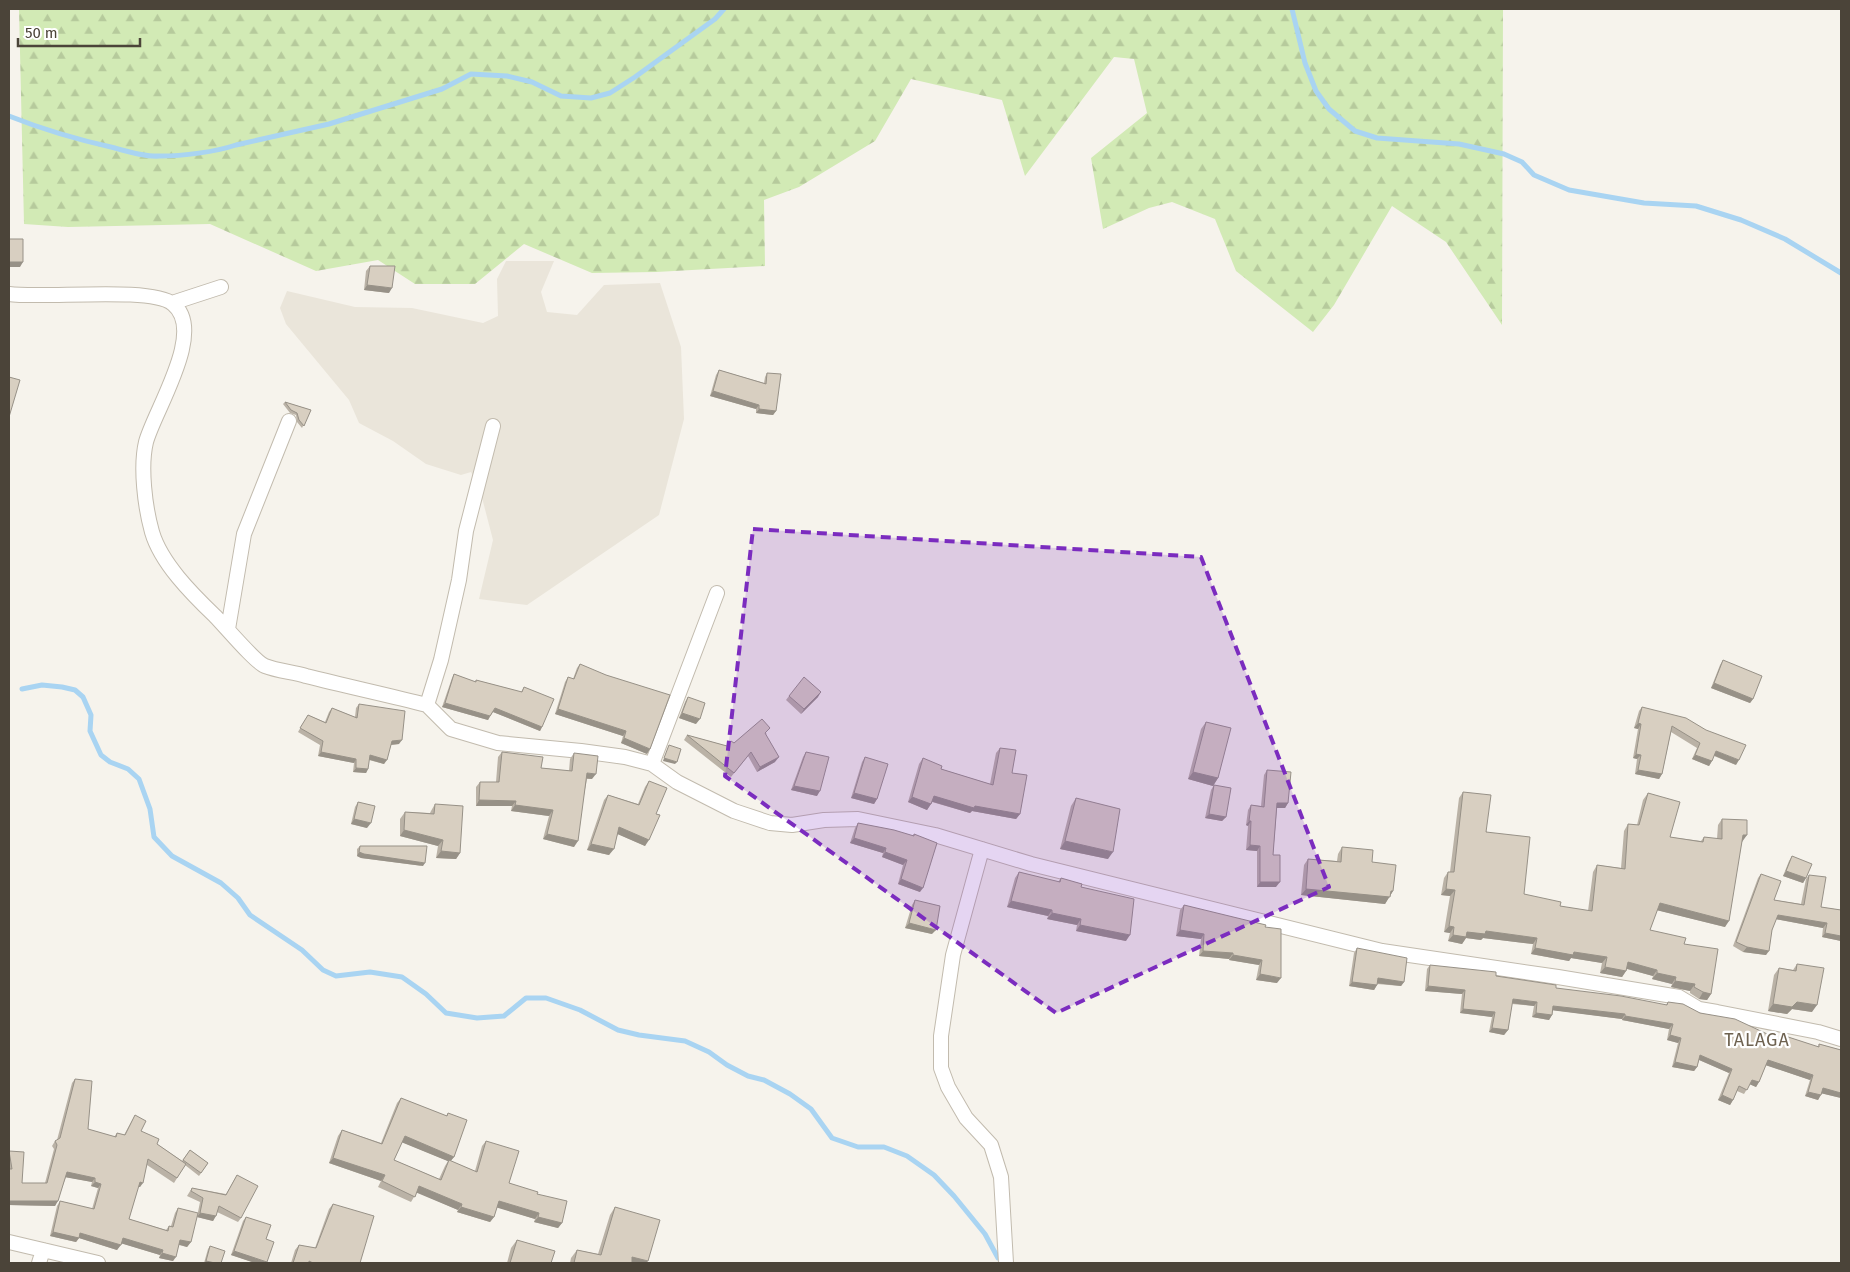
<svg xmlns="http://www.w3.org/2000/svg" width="1850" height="1272" viewBox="0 0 1850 1272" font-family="'Fira Sans',sans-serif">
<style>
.residential{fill:#eae5da}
.forest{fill:url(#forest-firs)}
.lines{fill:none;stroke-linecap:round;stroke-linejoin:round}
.stream{stroke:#a9d4f2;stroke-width:5}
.minor-casing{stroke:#c2bbae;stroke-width:16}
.minor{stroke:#fff;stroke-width:14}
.wall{fill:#bab2a6;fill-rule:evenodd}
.shaded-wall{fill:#979187}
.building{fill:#d8cfc1;stroke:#979187}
.marked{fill:#7b2cbf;fill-opacity:0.2;stroke:#7b2cbf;stroke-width:4;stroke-dasharray:10 6;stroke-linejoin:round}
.labels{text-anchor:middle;stroke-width:4.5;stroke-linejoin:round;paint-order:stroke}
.quarter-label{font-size:18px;letter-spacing:1px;fill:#6e6250;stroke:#fff}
</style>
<defs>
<pattern id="forest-firs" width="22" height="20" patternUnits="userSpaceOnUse" patternTransform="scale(1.25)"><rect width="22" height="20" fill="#d2eab5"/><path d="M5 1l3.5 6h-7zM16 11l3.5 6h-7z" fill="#b6ca9c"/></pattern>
</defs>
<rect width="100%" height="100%" fill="#f6f3ec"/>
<path class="residential" d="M506 261H554L541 292 547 312 577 315 604 285 660 283 681 347 684 419 659 515 527 605 479 599 493 540 480 490 471 472 461 475 426 464 393 441 359 423 349 400 286 324 280 308 287 291 355 307 412 308 483 323 498 316 497 279Z"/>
<path class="forest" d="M19 9H1503L1502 325 1446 242 1392 206 1334 305 1313 332 1236 271 1215 219 1172 202 1149 208 1103 229 1091 158 1147 113 1134 59 1114 57 1025 176 1002 100 911 79 875 141 799 187 764 200 765 266 656 272 592 273 524 244 475 284H415L378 260 316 271 210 224 68 227 24 224Z"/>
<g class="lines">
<path class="stream" d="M1292 9 1305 63 1316 91 1329 109 1355 131 1377 138 1459 144 1504 154 1522 162 1534 175 1569 190 1644 203 1696 206 1741 220 1785 239 1841 273
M9 116C44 130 79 140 115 148 129 152 146 157 160 156 183 156 215 152 236 145L329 124 442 89 471 74 507 76 532 82 561 96 591 98 610 93 635 77 715 19 724 9
M22 689 42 685 62 687 75 690 83 697 91 715 90 731 101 755 110 762 128 769 139 779 150 809 154 837 172 856 221 883 238 898 250 915 302 950 323 970 336 976 370 972 402 977 426 994 446 1013 477 1018 504 1016 526 998H546L580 1010 618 1030 639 1035 685 1041 709 1052 727 1065 748 1076 764 1080 790 1094 811 1109 832 1138 858 1147H884L907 1156 934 1175 954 1196 985 1234 998 1258"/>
<g class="minor-casing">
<path id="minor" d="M9 294C43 299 151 286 173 304 207 331 154 411 146 442 140 467 145 507 152 532 161 563 192 594 215 616 225 626 255 662 265 666 278 671 293 672 306 676 346 686 387 695 427 705L441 660 459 580 466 531 493 426
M172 303 221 287
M228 629 244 534 289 421
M427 705 451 729 498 743 581 751 625 757 652 764 677 782 734 811 770 823 792 825 824 820 858 819 935 835 1031 864 1382 951 1558 977 1679 997 1699 1009 1717 1012 1818 1032 1841 1039
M652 764 717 593
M982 849 953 955 941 1036V1068L948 1087 966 1118 991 1145 1001 1177 1006 1263
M9 1242 98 1263
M39 1263 43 1250"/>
</g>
<use href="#minor" class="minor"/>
</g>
<path class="wall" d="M370 266 389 293 364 290 366 271Z
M719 370 764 383 765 377 767 373 776 411 773 415 756 413V409L710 396 716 375Z
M285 402 311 410 302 428 297 422 296 415 290 413 283 404Z
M1723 660 1753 699 1750 703 1711 688 1720 665Z
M580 664 647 754 621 743 623 736 555 714 565 682 568 677 573 679 577 668Z
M454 674 475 682 476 680 521 692 524 687 542 727 540 731 493 712 488 720 442 707 452 678Z
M789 696 818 697 801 714 786 700Z
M688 697 696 724 679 718 685 702Z
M359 704 399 744 391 745 384 764 369 760 368 769 366 773 353 772 354 763 318 756 320 745 298 732 308 715 325 722 329 712 332 708 355 717 356 708Z
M1642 707 1736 765 1714 756 1712 761 1709 766 1692 759 1697 748 1671 732 1662 774 1659 779 1635 774 1637 759 1633 758 1638 729 1634 728 1639 711Z
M1206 722 1218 778 1213 786 1188 779 1201 729Z
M767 733 766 734 775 762 757 772 748 756 731 777 684 740 687 735 727 746 734 743Z
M1000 748 1012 773 1020 814 1016 819 972 811 970 813 932 802 927 810 908 802 919 764 923 758 941 769 990 784 996 753Z
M502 752 541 768 569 771 570 759 574 753 592 779H587L574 847 543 839 549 816 511 811 512 806H476V787L480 782H496L498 757Z
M806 752 817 796 791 790 803 757Z
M865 757 877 799 874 804 851 798 862 762Z
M1267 770 1288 803 1285 808H1277L1273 855 1276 887H1257V851L1246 850 1248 826 1246 825 1248 810 1251 805 1261 806 1264 775Z
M649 781 656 814 645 846 618 834 609 855 587 850 604 800 608 795 638 804 645 787Z
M1214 785 1226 817 1222 821 1205 818 1211 790Z
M1463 792 1524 894 1560 906 1588 911 1593 872 1597 865 1621 868 1624 831 1628 824 1637 825 1643 800 1648 793 1670 837 1701 841 1704 837 1717 839 1718 825 1722 819 1742 842V841L1725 927 1657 910 1650 930 1684 944 1711 994 1707 1000 1699 999 1690 993V991L1671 987 1672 984 1652 979 1653 976 1627 969 1626 971 1622 977 1600 973 1602 963 1571 958 1569 961 1531 954 1533 944 1483 938 1481 940 1466 938 1462 944 1448 941 1450 933 1444 932 1450 896 1441 895 1444 878 1448 872H1450L1459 798Z
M1076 798 1108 859 1060 849 1071 806Z
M358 802 367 828 351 824 355 807Z
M435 804 460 853 456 859 436 858 438 846 400 836V819L405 812 430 813 431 811Z
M858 823 913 836 914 834 920 892 898 884 903 865 882 857 883 853 850 843 855 828Z
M360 846 423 866 361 858 357 856V849Z
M1342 847 1372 862 1393 891 1385 904 1301 895 1304 865 1308 859 1337 861 1338 854Z
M1792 856 1806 878 1803 883 1783 876 1789 861Z
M1019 872 1058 882 1061 878 1081 887 1126 941 1076 931 1077 925 1047 919 1048 916 1007 907 1015 878Z
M1761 874 1774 900 1801 904 1806 879 1809 875 1821 907 1841 910V941L1822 937 1823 928 1776 919 1772 930 1766 955 1743 952 1733 946 1758 878Z
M915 900 932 934 905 928 912 905Z
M1184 905 1265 927 1277 983 1256 980 1259 965 1229 960V959L1199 956 1201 939 1176 936 1180 910Z
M1357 948 1404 982 1401 986 1377 984V985L1374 990 1349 986 1354 953Z
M1797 964 1812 1012 1792 1009 1787 1014 1768 1011 1774 975 1779 968 1793 970Z
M1430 965 1496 976 1556 988 1666 1005 1668 1002 1779 1039 1782 1035 1818 1047 1819 1044 1841 1050V1098L1821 1093 1818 1100 1805 1096 1810 1080 1766 1065 1759 1082 1756 1087 1750 1084 1744 1094 1737 1091 1733 1100 1730 1105 1718 1100 1729 1073 1699 1060 1697 1067 1694 1071 1672 1067 1678 1043 1667 1040 1669 1029 1622 1020V1019L1553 1010 1552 1015 1549 1020 1532 1017 1534 1006 1512 1004 1508 1030 1504 1035 1489 1032 1492 1017 1460 1013 1462 994 1425 991 1427 969Z
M75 1079 88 1129 114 1137 117 1133 124 1135 135 1115 141 1131 157 1144 182 1161 190 1150 208 1163 199 1176 185 1165 174 1183 147 1165 140 1187H138L129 1219 166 1230 169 1226H171L175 1213 178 1208 191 1242 187 1247 179 1245 173 1261 159 1258 160 1255 121 1243 117 1250 79 1238 76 1242 50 1236 57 1206 60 1201 92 1209 98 1188 91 1186 92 1182 66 1177 55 1206 9 1205V1151L22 1183H45L54 1149 52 1146 55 1141 57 1140 72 1083Z
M401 1098 446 1116 448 1113 454 1157 450 1161 475 1171 482 1146 486 1141 509 1183 537 1194 562 1223 558 1228 534 1222 535 1219 497 1207 494 1217 490 1222 457 1212 458 1210 417 1192 411 1202 378 1187 381 1181 329 1163 338 1136 342 1130 381 1143 397 1103ZM402 1142 448 1161 445 1166 439 1179 394 1160Z
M237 1175 241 1218 238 1222 217 1212 213 1221 197 1217 200 1202 187 1196 192 1188 226 1194Z
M333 1204 360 1263H291L295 1250 299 1245 315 1248 329 1209Z
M615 1207 646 1263H570L571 1258 577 1250 598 1254 610 1215Z
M246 1217 266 1239 267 1262 266 1263H255L231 1255 243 1221Z
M517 1240 551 1263H507L511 1248Z
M210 1246 221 1263H204L208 1249Z"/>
<path class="shaded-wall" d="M9 262H23L20 267H9Z
M367 285 392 288 389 293 364 290Z
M713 391 759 405 756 409 710 396Z
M759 409 776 411 773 415 756 413Z
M1714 683 1753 699 1750 703 1711 688Z
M821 692 818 697 801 714 804 709Z
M445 703 490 716 488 720 442 707Z
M495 708 542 727 540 731 493 712Z
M558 709 626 731 623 736 555 714Z
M682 713 700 719 696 724 679 718Z
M1638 723 1641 724 1638 729 1634 728Z
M624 738 650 749 647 754 621 743Z
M402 740 399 744 389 745 392 741Z
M1716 751 1739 760 1736 765 1713 755Z
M321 752 356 759 354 763 318 756Z
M1636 754 1641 755 1637 759 1633 758Z
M370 755 387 760 384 764 367 759Z
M1695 755 1712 761 1709 766 1692 759Z
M779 757 775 762 757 772 760 767Z
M664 758 677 762 675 764 663 761Z
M356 768 368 769 366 773 353 772Z
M1638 770 1662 774 1659 779 1635 774Z
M1193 772 1218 778 1213 786 1188 779Z
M587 773 596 774 592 779 584 778Z
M794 786 820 791 817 796 791 790Z
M854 793 877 799 874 804 851 798Z
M934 796 1020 814 1016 819 972 811 970 813 930 801Z
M912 797 931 804 927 810 908 802Z
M479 800 516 801 512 806H476Z
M1277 803H1288L1285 808H1274Z
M515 805 553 810 549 816 511 811Z
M1209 814 1226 817 1222 821 1205 818Z
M354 819 371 823 367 828 351 824Z
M1249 821H1251L1248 826 1246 825Z
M619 827 649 840 645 846 615 833Z
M404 830 443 840 438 846 400 836Z
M547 834 578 841 574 847 543 839Z
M1743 835H1747L1742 842 1738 841Z
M854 838 886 848 883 853 850 843Z
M1065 841 1113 852 1108 859 1060 849Z
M591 844 614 849 609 855 587 850Z
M1250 845 1260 846 1257 851 1246 850Z
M441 851 460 853 456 859 436 858Z
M359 852 425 863 423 866 361 858 357 856Z
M885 852 907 860 903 865 882 857Z
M1786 871 1806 878 1803 883 1783 876Z
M901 879 923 888 920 892 898 884Z
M1260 882H1280L1276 887H1257Z
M1306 889 1391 891H1393L1385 904 1301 895Z
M1446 889 1455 890 1450 896 1441 895Z
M1011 901 1052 910 1048 916 1007 907Z
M1660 903 1729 921 1725 927 1656 910Z
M1052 913 1081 919 1077 925 1047 919Z
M1778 915 1827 923 1823 928 1775 919Z
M909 923 936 930 932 934 905 928Z
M1080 925 1130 935 1126 941 1076 931Z
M1449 926 1454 927 1450 933 1444 932Z
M1180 930 1204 934 1201 939 1176 936Z
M1486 931 1537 938 1533 944 1483 938 1481 940 1466 938 1462 944 1448 941 1453 935 1467 932Z
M1825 933 1841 936V941L1822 937Z
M1747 947 1769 951 1766 955 1743 952Z
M1535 948 1574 952 1607 957 1602 963 1571 958 1569 961 1531 954Z
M1203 951 1233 953 1229 959 1199 956Z
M1233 955 1262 960 1259 965 1229 960Z
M1628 962 1657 970 1653 976 1624 968Z
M1605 967 1626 971 1622 977 1600 973Z
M1657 973 1676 977 1672 984 1652 979Z
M1260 974 1281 978 1277 983 1256 980Z
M1378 978 1404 982 1401 986 1375 983Z
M1675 981 1695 984 1690 991 1671 987Z
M1352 982 1377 985 1374 990 1349 986Z
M1428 986 1465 990 1462 994 1425 991Z
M1703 992 1711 994 1707 1000 1699 999Z
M1513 999 1537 1002 1534 1006 1510 1003Z
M1797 1002 1817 1005 1812 1012 1792 1009 1787 1014 1768 1011 1773 1004Z
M1553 1006 1625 1014 1622 1019 1550 1010Z
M1463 1009 1495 1012 1492 1017 1460 1013Z
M1536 1013 1552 1015 1549 1020 1532 1017Z
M1625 1016 1673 1024 1669 1029 1622 1020Z
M1492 1028 1508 1030 1504 1035 1489 1032Z
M1670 1035 1681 1038 1678 1043 1667 1040Z
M1700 1055 1732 1069 1729 1073 1697 1059Z
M1768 1060 1813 1075 1810 1080 1765 1065Z
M1675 1062 1697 1067 1694 1071 1672 1067Z
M1752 1080 1759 1082 1756 1087 1749 1084Z
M1823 1088 1841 1093V1098L1820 1093Z
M1808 1092 1821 1095 1818 1100 1805 1096Z
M1722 1095 1733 1100 1730 1105 1718 1100Z
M405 1136 454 1157 450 1162 401 1142Z
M333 1158 385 1175 381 1181 329 1163Z
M67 1172 95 1178 92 1182 64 1177Z
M95 1182 101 1184 98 1188 91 1186Z
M140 1182 143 1183 140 1187H137Z
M419 1186 462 1204 458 1210 415 1192Z
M9 1201H58L55 1206 9 1205Z
M499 1201 539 1213 535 1219 495 1207Z
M461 1207 494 1217 490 1222 457 1212Z
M200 1213 216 1216 213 1221 197 1217Z
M538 1217 562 1223 558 1228 534 1222Z
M53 1232 80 1233 121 1245 117 1250 79 1238 76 1242 50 1236Z
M123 1238 163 1250 160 1255 120 1243Z
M180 1240 191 1242 187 1247 177 1244Z
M234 1251 267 1262 266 1263H255L231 1255Z
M162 1253 176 1257 173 1261 159 1258Z
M632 1257 648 1261 646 1263H628Z
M206 1261 215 1263H204Z"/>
<path class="building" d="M9 239H23V262H9Z
M370 266H395L392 288 367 285Z
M719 370 766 384 767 373 781 374 776 411 759 409V405L713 391Z
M9 377 20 380 9 417Z
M285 402 311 410 304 426 299 420 297 413 291 410Z
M1723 660 1762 676 1753 699 1714 683Z
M580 664 606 675 670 695 650 749 624 738 626 731 558 709 568 677 574 679Z
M454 674 476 682V680L522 692 524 687 554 699 542 727 495 708 490 716 445 703Z
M804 677 821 692 804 709 789 696Z
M688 697 705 703 700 719 682 713Z
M359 704 405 711 402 740 392 741 387 760 370 755 368 769 356 768V759L321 752 323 741 300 728 308 715 326 723 332 708 357 718Z
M1642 707 1686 718 1706 730 1746 745 1739 760 1716 751 1712 761 1695 755 1700 743 1672 726 1662 774 1638 770 1641 755 1636 754 1641 724 1638 723Z
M762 719 770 728 765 733 779 757 760 767 751 752 734 773 687 735 727 746 731 741 734 743Z
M1206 722 1231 728 1218 778 1193 772Z
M669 745 681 749 677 762 664 758Z
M1000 748 1016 750 1012 773 1027 775 1020 814 975 806 974 808 934 796 931 804 912 797 923 758 942 766 941 769 993 785Z
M502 752 543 757 541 768 572 771 574 753 598 756 596 774 587 773 578 841 547 834 553 810 515 805 516 801 479 800 480 782H499Z
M806 752 829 757 820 791 794 786Z
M865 757 888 764 877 799 854 793Z
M1267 770 1291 772 1288 803H1277L1273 855H1280V882H1260V846L1250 845 1251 821H1249L1251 805 1264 807Z
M649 781 667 788 656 814 660 815 649 840 619 827 614 849 591 844 608 795 639 805Z
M1214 785 1231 788 1226 817 1209 814Z
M1463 792 1491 795 1486 832 1530 837 1524 894 1561 902 1560 906 1592 911 1597 865 1625 869 1628 824 1639 825 1648 793 1680 802 1670 837 1703 842 1704 837 1722 839V819L1747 820V835H1743L1729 921 1660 903 1650 930 1686 938 1684 944 1718 949 1711 994 1703 992 1694 987 1695 984 1675 981 1676 977 1657 973V970L1628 962 1626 971 1605 967 1607 957 1574 952 1573 955 1535 948 1537 938 1486 931 1485 934 1467 932 1466 937 1453 935 1454 927 1449 926 1455 890 1446 889 1448 872H1454Z
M1076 798 1120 809 1113 852 1065 841Z
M358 802 375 806 371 823 354 819Z
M435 804 463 806 460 853 441 851 443 840 404 830 405 812 434 814Z
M858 823 894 830 914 836V834L937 843 923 888 901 879 907 860 885 852 886 848 854 838Z
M360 846H427L425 863 364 854 359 852Z
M1342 847 1373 850 1372 862 1396 865 1393 891H1391L1390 897 1306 889 1308 859 1341 862Z
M1792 856 1812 864 1806 878 1786 871Z
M1019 872 1060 882 1061 878 1082 884 1081 887 1134 899 1130 935 1080 925 1081 919 1052 913V910L1011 901Z
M1761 874 1781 881 1774 900 1804 905 1809 875 1826 877 1821 907 1841 910V936L1825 933 1827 923 1778 915 1772 930 1769 951 1747 947 1736 942Z
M915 900 940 906 936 930 909 923Z
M1184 905 1266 925 1265 927 1281 929V978L1260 974 1262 960 1233 955V953L1203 951 1204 934 1180 930Z
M1357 948 1407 958 1404 982 1378 978 1377 985 1352 982Z
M1797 964 1824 968 1817 1005 1797 1002 1792 1007 1773 1004 1779 968 1796 971Z
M1430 965 1496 972V976L1556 985V988L1621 996 1667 1005 1668 1002 1683 1004 1700 1013 1735 1019 1780 1040 1782 1035 1819 1047V1044L1841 1050V1093L1823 1088 1821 1095 1808 1092 1813 1075 1768 1060 1759 1082 1752 1080 1747 1090 1739 1086 1733 1100 1722 1095 1732 1069 1700 1055 1697 1067 1675 1062 1681 1038 1670 1035 1673 1024 1625 1016V1014L1553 1006 1552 1015 1536 1013 1537 1002 1513 999 1508 1030 1492 1028 1495 1012 1463 1009 1465 990 1428 986Z
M75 1079 92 1081 88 1129 116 1137 117 1133 125 1135 135 1115 146 1121 141 1131 159 1139 157 1144 186 1164 177 1178 148 1159 143 1183 140 1182 129 1219 168 1231 169 1226 173 1227 178 1208 198 1213 191 1242 180 1240 176 1257 162 1253 163 1250 123 1238 121 1245 80 1233 79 1238 53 1232 60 1201 94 1209 101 1184 95 1182V1178L67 1172 58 1201H9V1169H12L9 1151 24 1152 22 1183H47L57 1145 55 1141 60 1138Z
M401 1098 447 1116 448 1113 467 1120 454 1157 405 1136 394 1160 441 1180 449 1160 477 1172 486 1141 519 1151 509 1183 538 1192 537 1194 567 1201 562 1223 538 1217 539 1213 499 1201 494 1217 461 1207 462 1204 419 1186 415 1197 382 1181 385 1175 333 1158 342 1130 382 1144Z
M190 1150 208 1163 201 1173 183 1160Z
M237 1175 258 1186 241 1218 219 1206 216 1216 200 1213 203 1198 191 1191 192 1188 226 1195Z
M333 1204 374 1216 360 1263H313L309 1261V1263H293L299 1245 316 1248Z
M615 1207 660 1220 648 1261 632 1257V1263H574L577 1250 601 1255Z
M246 1217 271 1225 266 1239 274 1242 267 1262 234 1251Z
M517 1240 555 1251 551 1263H510Z
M210 1246 225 1251 221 1263H215L206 1261Z"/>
<path class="marked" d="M753 529 1201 557 1329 887 1056 1013 725 776Z"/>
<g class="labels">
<g class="quarter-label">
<text x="1757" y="1046">TALAGA</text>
</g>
</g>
<rect width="1850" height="1272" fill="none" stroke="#4b4439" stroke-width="20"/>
<path d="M18 38v8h122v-8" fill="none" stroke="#4b4439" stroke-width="2.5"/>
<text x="25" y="38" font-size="15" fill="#4b4439" stroke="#ffffff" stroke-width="4" paint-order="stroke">50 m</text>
</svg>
